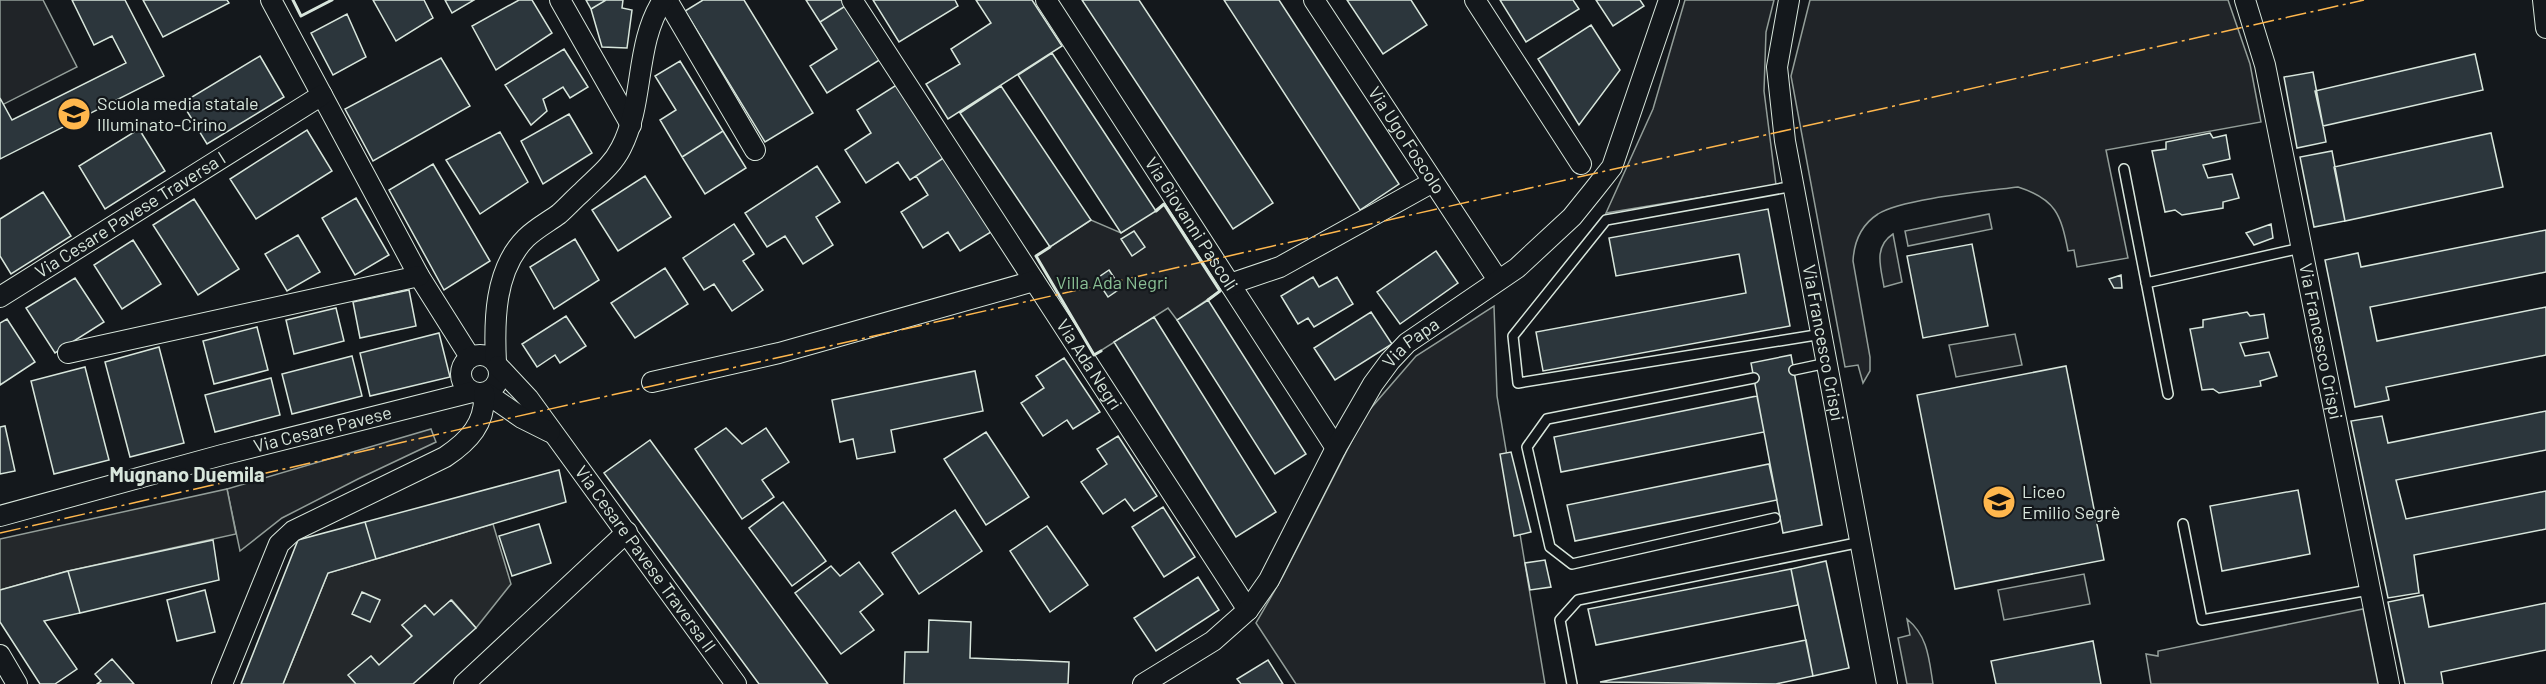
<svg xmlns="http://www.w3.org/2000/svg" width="2546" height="684" viewBox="0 0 2546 684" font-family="Barlow,sans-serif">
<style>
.green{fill:#202428;stroke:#939e99;stroke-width:1.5}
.parking{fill:#24282b;stroke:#939e99;stroke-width:1.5}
.building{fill:#2c363c;stroke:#d8e6dc;stroke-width:1.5}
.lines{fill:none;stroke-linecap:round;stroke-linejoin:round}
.lane-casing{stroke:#d8e6dc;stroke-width:12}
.street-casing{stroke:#d8e6dc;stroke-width:22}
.lane{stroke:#14181c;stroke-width:9}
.street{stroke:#14181c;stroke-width:20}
.wall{stroke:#d8e6dc;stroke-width:3}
.power{stroke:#ffb74d;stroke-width:1.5;stroke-dasharray:21 4.5 3 4.5;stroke-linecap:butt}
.labels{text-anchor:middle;stroke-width:4.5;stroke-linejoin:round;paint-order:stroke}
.poi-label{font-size:18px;fill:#d8e6dc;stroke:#14181c;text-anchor:start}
.street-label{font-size:18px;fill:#d8e6dc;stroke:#14181c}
.park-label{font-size:18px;fill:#8ac095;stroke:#14181c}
.neighbourhood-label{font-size:20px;font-weight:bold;fill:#d8e6dc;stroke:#14181c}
</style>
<rect width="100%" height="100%" fill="#14181c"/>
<path class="green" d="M0 0H43L77 67 0 106Z
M1685 0H1774L1766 32 1764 91 1776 185 1606 213 1653 109Z
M1810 0H2228L2250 64 2261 122 2106 150 2128 258 2077 267 2074 250 2068 251C2061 215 2056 199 2018 187 1987 191 1900 199 1878 214 1861 225 1854 242 1853 261L1870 357V371L1863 383 1858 365 1845 367 1791 76Z
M1164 204 1220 291 1177 320 1168 308 1094 355 1036 256 1091 220 1121 233Z
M1989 214 1992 229 1908 246 1905 231Z
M1893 234 1902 282 1884 287C1881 268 1873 247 1893 234Z
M1494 306 1497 396 1545 684H1296L1256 623 1283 576 1365 415 1416 356Z
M2015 334 2022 365 1956 377 1949 345Z
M431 429 436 442 358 479 282 518 240 551 227 489Z
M2084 574 2090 604 2004 620 1998 590Z
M2363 609 2378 684H2151L2146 654 2158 656V651Z
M1907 619C1928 636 1929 659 1933 684H1907L1898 638 1910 635Z"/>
<path class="parking" d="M227 489 236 534 68 571 0 590V539Z
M493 524 511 584 476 628 452 600 434 615 402 625 412 636 379 665 371 656 349 675 356 684H283L328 573Z"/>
<path class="building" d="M72 0H125L164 76 0 159V98L12 120 126 63 112 36 94 45Z
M143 0H227L229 3 163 37Z
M373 0H424L433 18 396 41Z
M445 0H474L452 13Z
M519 0H532L552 33 496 70 472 26Z
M586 0H606L591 9Z
M606 0H623L622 8 632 10 627 48 602 47 591 9Z
M703 0H744L813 113 765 142 685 11Z
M806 0H843L847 5 820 22Z
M873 0H955L958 6 899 42Z
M976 0H1032L1062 46 948 119 926 84 960 64 951 49 991 23Z
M1082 0H1139L1273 203 1233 229Z
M1224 0H1279L1399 184 1360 210Z
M1347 0H1411L1427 25 1383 54Z
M1500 0H1573L1579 9 1526 42Z
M1596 0H1640L1644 6 1613 26Z
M847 5 881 59 827 93 810 66 837 49 820 22Z
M347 14 366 57 333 75 311 33Z
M1591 25 1620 70 1579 125 1538 59Z
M564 49 588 87 570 98 563 87 543 99 547 111 531 125 505 85Z
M1052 53 1156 211 1121 233 1018 75Z
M2475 54 2483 90 2323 126 2315 91Z
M260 56 284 97 207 144 182 103Z
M441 58 470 106 373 161 345 109Z
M680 61 723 131 682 157 660 120 676 110 655 76Z
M2313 72 2326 142 2297 148 2284 77Z
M898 84 945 157 910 180 898 162 866 183 845 150 871 133 857 110Z
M1001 86 1091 220 1050 247 960 113Z
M569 114 592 153 543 184 521 141Z
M139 129 165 171 105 209 79 166Z
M307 130 332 171 256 219 230 179Z
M723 131 746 168 705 194 682 157Z
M500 132 528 182 480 214 446 160Z
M2210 133 2213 138 2226 135 2230 159 2203 165 2208 178 2232 174 2239 198 2223 202V208L2182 215 2175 210 2165 212 2152 151 2166 149V142Z
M2491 133 2503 187 2345 221 2334 167Z
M2332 151 2345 221 2314 227 2300 157Z
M945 157 991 232 960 251 948 232 923 248 901 212 928 195 916 176Z
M433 164 490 261 444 290 389 190Z
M817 166 840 202 816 217 833 245 803 264 785 236 767 247 745 213Z
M645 176 671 217 618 251 592 210Z
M43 192 71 236 11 274 0 256V219Z
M356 198 389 255 355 275 322 218Z
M194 199 239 269 198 295 153 225Z
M1768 209 1790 326 1543 371 1536 332 1746 293 1739 254 1616 276 1609 238Z
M734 224 754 254 743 261 763 290 732 311 714 284 704 290 683 258Z
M2271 224 2273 238 2254 245 2246 233Z
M2546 230V272L2370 307 2377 341 2546 307V355L2386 387 2389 400 2355 407 2325 260 2358 253 2361 267Z
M1134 231 1145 247 1132 256 1121 239Z
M298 235 320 272 287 291 265 254Z
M575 239 599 280 554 309 530 267Z
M133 240 161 284 122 309 94 265Z
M1972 244 1988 326 1923 338 1907 256Z
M1436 251 1458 283 1400 324 1377 292Z
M665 268 688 304 635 338 611 303Z
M1109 270 1121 288 1108 297 1096 279Z
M2121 275 2122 288H2114L2109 279Z
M1313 277 1319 287 1337 277 1353 304 1314 327 1308 318 1298 324 1281 296Z
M75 278 104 322 55 353 26 308Z
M409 290 416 326 360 338 353 302Z
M1208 300 1306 454 1275 474 1177 320Z
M336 308 344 341 294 354 286 320Z
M1371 312 1392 344 1335 380 1314 348Z
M2247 312 2250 316 2264 314 2268 338 2240 343 2245 356 2269 352 2277 376 2260 381 2261 386 2219 393 2213 389 2202 390 2190 329 2203 327V320Z
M566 316 586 346 560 363 555 355 537 367 522 344Z
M1154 317 1276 512 1236 537 1114 342Z
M7 319 35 362 0 385V323Z
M257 327 268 370 214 384 203 341Z
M439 333 450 377 370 396 360 353Z
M159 347 184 443 130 457 105 362Z
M1791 355 1822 525 1783 533 1751 363Z
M352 356 362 396 292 414 282 374Z
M1064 358 1100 412 1073 429 1067 420 1043 436 1021 403 1044 388 1036 376Z
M2066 366 2104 560 1955 589 1917 395Z
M85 367 109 460 54 474 31 381Z
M975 371 983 411 891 430 895 452 857 459 853 439 840 442 832 400Z
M271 378 280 415 215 432 205 395Z
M1757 396 1764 432 1561 472 1554 437Z
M2546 411V450L2396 480 2406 519 2546 491V529L2414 555 2419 593 2388 598 2351 421 2382 416 2388 443Z
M5 426 15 471 0 474V427Z
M726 428 742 444 766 428 789 462 762 480 774 497 742 519 695 449Z
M986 432 1029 497 986 525 944 459Z
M1118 436 1157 496 1134 511 1125 499 1103 514 1081 482 1107 464 1097 449Z
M650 440 828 684H759L604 473Z
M1511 452 1531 532 1514 536 1500 454Z
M1769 464 1777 500 1575 541 1567 505Z
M559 470 566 502 376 559 365 522Z
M2298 490 2310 554 2222 571 2210 506Z
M783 502 826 561 792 586 749 528Z
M1163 507 1195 557 1164 577 1132 527Z
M955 510 982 551 919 594 892 553Z
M365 522 376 559 328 573 283 684H241L298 540Z
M539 524 551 563 512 576 499 536Z
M1047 526 1088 585 1050 612 1010 551Z
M213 540 219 580 80 613 68 571Z
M1545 560 1551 587 1530 590 1525 563Z
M1826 561 1849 668 1813 676 1791 569Z
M859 562 883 594 860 612 874 630 841 654 795 593 831 566 840 576Z
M1791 569 1798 605 1596 645 1588 609Z
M68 571 80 613 44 621 77 669 55 684H40L0 622V590Z
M1198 577 1219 610 1156 651 1134 618Z
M205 590 215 632 177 641 167 600Z
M362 592 380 600 370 622 352 614Z
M2423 595 2429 627 2546 603V650L2441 672 2443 684H2405L2388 602Z
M451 600 476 628 413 684H356L348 675 371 656 379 665 412 636 402 625 425 605 434 615Z
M929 620 971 622 970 658 1069 662 1068 684H904L905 652H928Z
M1806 640 1813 676 1776 684 1600 682Z
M2093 641 2101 684H1996L1991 661Z
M112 659 134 684H97L101 681 95 674Z
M1268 660 1283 684H1241L1237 679Z"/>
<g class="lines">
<g class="lane-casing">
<path id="lane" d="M2124 169 2168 394
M1794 186 1606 220 1513 336 1518 383 1822 334
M2146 283 2301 248
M1794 370 1827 363
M1754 378 1547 419 1527 447 1550 547 1572 564 1775 518
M2183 524 2202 620 2369 590
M1572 684 1560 620 1578 600 1861 542"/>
</g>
<g class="street-casing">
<g id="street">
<path d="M271 0 419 276 470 357"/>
<path d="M560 0 631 125"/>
<path d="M667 0 755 150"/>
<path id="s1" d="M852 0 1248 610"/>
<path id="s2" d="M1046 0 1336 448"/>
<path id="s3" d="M1314 0 1498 280"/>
<path d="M1475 0 1581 164"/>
<path id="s4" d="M1789 0 1777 67 1785 141 1887 684"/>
<path id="s5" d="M2245 0 2265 65 2389 684"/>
<path d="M2543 0 2546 28"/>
<path d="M1230 284 1280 267 1433 182"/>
<path id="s6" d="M0 297 322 95"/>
<path d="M68 353 419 276"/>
<circle cx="480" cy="374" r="19"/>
<path d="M496 363C494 322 494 270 526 238 535 229 548 222 559 214 567 207 574 199 582 192 596 178 612 166 621 148 645 102 634 45 663 0"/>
<path id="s7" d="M498 366 528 398 736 684"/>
<path d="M652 382 779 353 1034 281"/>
<path d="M486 393 522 418 550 432"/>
<path id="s8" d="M0 516 222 455 472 392"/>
<path d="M0 655 17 684"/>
<path d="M222 684 279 544 293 531 445 457C469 441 486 423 484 393"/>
<path d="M464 684 627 532"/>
<path id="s9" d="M1143 684 1213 641 1248 610 1269 580 1336 448 1373 384 1390 361 1407 343 1517 268 1572 217 1593 191 1612 167 1669 0"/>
</g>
</g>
<use href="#lane" class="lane"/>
<use href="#street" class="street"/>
<path class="wall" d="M293 0 301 16 332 0
M1156 211 1164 204 1220 291 1208 300
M1050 247 1036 256 1094 355 1101 351"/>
<path class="power" d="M0 533 2364 0"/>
</g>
<defs>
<g id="school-disc" transform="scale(1.725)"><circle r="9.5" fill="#ffb74d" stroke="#14181c"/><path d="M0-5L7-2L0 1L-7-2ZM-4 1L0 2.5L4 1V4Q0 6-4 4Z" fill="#111"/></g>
</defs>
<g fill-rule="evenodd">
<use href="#school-disc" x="74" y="114"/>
<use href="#school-disc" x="1999" y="502"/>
</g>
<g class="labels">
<g class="poi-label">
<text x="97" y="110">Scuola media statale<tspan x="97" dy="21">Illuminato-Cirino</tspan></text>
<text x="2022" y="498">Liceo<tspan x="2022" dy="21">Emilio Segrè</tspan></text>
</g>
<g class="street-label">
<text dy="6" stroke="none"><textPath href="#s3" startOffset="168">Via Ugo Foscolo</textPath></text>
<text dy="6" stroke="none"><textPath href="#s6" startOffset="154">Via Cesare Pavese Traversa I</textPath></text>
<text dy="6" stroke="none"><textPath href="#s2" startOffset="267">Via Giovanni Pascoli</textPath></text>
<text dy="6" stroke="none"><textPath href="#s5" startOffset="350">Via Francesco Crispi</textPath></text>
<text dy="6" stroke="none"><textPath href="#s4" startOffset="348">Via Francesco Crispi</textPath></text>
<text dy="6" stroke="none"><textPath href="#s9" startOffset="444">Via Papa</textPath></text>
<text dy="6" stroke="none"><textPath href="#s1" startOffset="435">Via Ada Negri</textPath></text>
<text dy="6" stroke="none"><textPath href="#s8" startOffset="334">Via Cesare Pavese</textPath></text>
<text dy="6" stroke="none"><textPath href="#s7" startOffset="243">Via Cesare Pavese Traversa II</textPath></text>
</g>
<g class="park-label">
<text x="1112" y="289">Villa Ada Negri</text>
</g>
<g class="neighbourhood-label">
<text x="187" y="482">Mugnano Duemila</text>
</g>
</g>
</svg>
